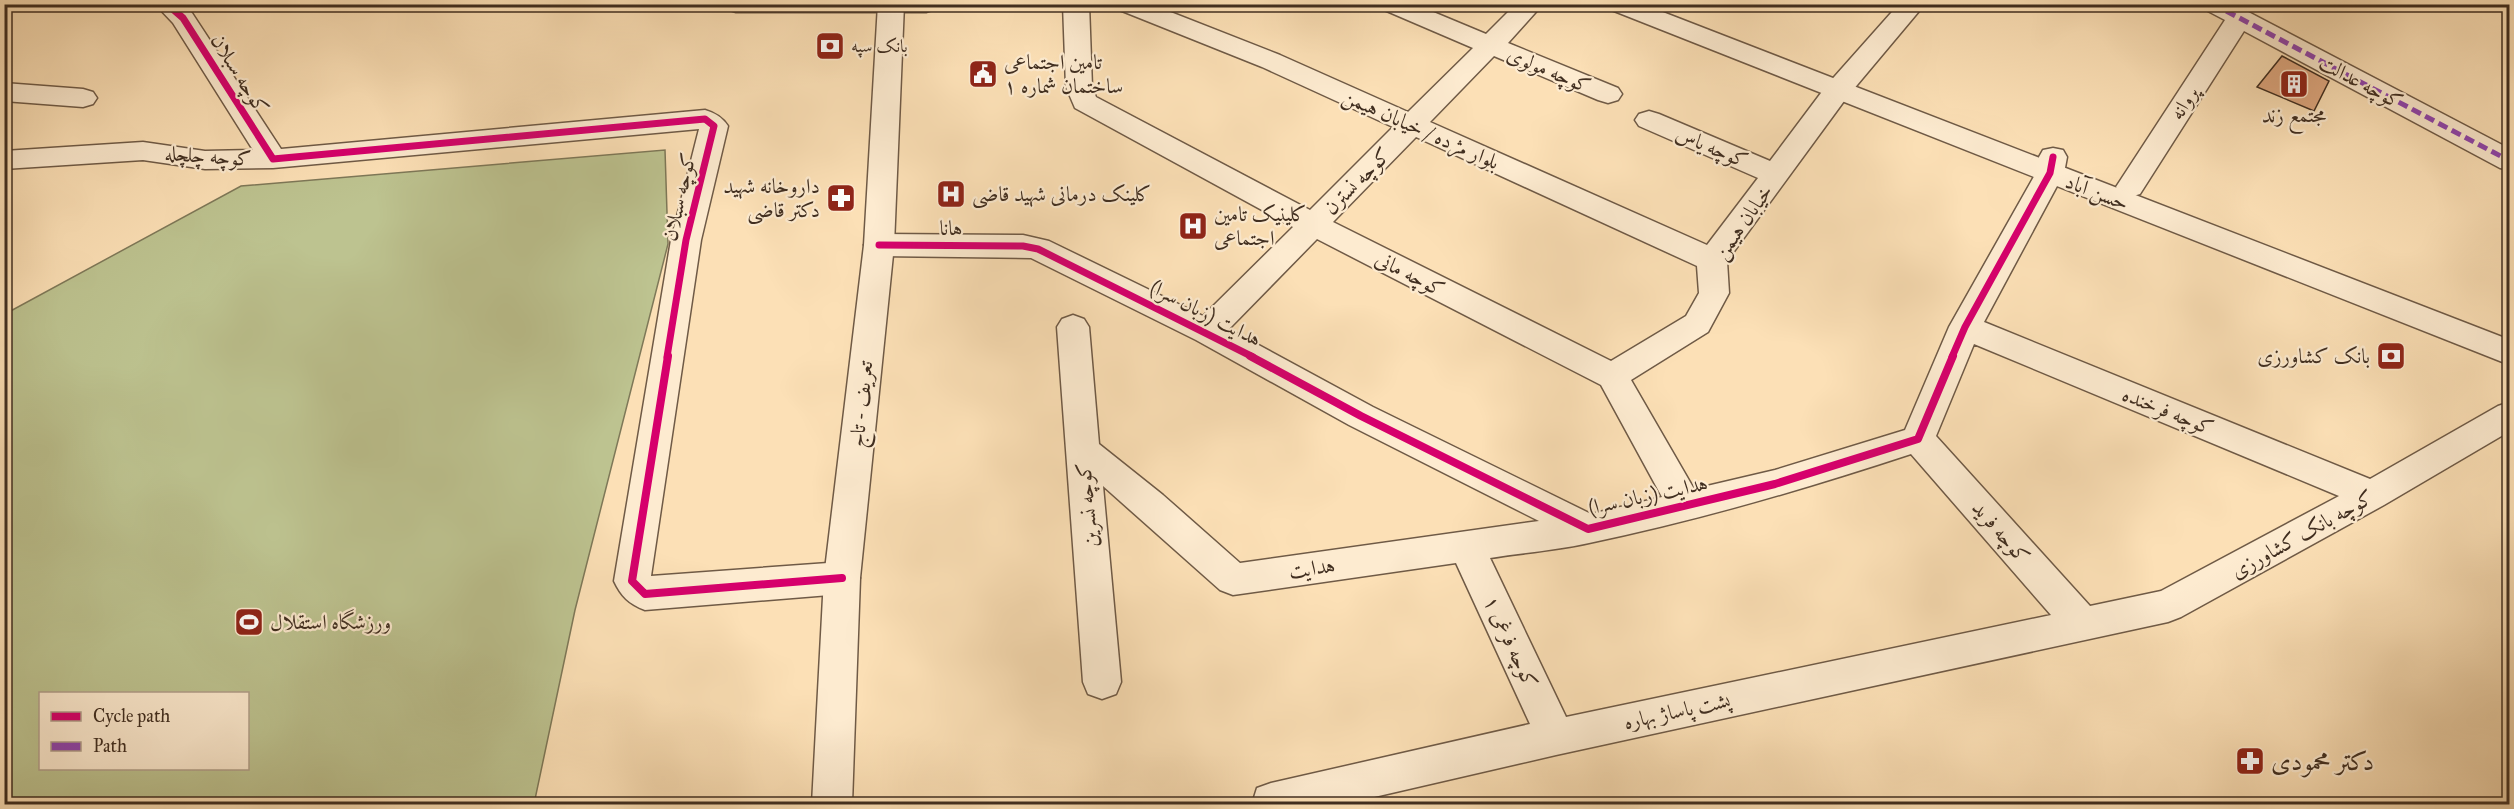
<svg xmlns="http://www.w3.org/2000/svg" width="2514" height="809" viewBox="0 0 2514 809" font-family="'IM FELL Great Primer',Amiri,serif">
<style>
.green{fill:#bdc390;stroke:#7e7858;stroke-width:1.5;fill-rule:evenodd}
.building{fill:#dfa880;stroke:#402e20;stroke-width:1.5}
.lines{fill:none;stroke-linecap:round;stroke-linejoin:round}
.minor-casing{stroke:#6f5a46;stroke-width:3}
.tertiary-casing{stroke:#6f5a46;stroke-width:3}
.minor{fill:#fdebd0;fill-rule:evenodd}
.tertiary{fill:#fdebd0;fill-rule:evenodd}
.quiet{stroke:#8e44ad;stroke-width:5;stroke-dasharray:10 5;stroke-linecap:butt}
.cycleway-far1-casing{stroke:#fdebd0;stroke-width:10}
.cycleway-casing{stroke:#fdebd0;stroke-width:12}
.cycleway-far1{stroke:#d6006c;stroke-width:7}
.cycleway{stroke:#d6006c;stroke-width:8}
.labels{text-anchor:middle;stroke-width:4.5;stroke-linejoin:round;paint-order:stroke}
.far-poi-label{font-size:18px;fill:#402e20;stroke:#fdebd0;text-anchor:start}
.poi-label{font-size:21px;fill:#402e20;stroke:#fdebd0;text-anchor:start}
.street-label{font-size:21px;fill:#402e20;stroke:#fdebd0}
.near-poi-label{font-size:26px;fill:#402e20;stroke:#fdebd0;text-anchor:start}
</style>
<rect width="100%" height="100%" fill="#fce0b6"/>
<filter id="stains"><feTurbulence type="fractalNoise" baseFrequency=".00333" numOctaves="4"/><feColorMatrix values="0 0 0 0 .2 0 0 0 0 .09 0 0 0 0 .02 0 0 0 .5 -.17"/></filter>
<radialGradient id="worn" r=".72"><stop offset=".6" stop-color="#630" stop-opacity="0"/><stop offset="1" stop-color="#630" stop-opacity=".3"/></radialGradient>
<path class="green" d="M665 150 668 244 575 610 534 804H5V314L241 186ZM40 694H248V768H40Z"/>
<path class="building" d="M2282 56 2329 81 2314 111 2257 87Z"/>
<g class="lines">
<g class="minor-casing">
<path id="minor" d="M155 4H183L192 13 281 149 705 110C715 113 722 117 728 126L701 240 651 576 842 562 855 567 860 578 855 589 842 594 645 610C629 604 621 596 614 581L671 240 699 129 273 168 205 169 143 160 4 169V151L143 142 205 151 253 150 173 23Z
M724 4H938L935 9 926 12H736L727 9Z
M1063 4H1089L1092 87 1096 97 1310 210 1393 127 1262 67 1117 9 1114 4H1150L1280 55 1408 112 1473 48 1382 9 1379 4H1414L1486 34 1516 4H1543L1508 43 1618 88 1622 94 1618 100 1608 103 1598 100 1494 56 1430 122 1707 245 1758 178 1639 126 1635 120 1639 114 1649 111 1659 114 1770 161 1827 85 1899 4H1925L1847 97 1727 261 1729 293 1708 332 1631 380 1694 489 1775 470 1905 430 1949 327 2036 173 2039 157 2043 150 2053 148 2063 150 2067 157 2064 173 1984 322 2370 479 2498 406 2510 402V431L2384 505 2181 617 2168 622 1556 755 1344 804H1252L1257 788 1271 783 1530 724 1456 563 1233 595 1220 590 1103 486 1121 682 1116 694 1102 699 1088 694 1083 682 1057 327 1062 319 1073 315 1084 319 1089 327 1099 444 1163 495 1240 563 1539 521 1349 425 1196 340 1031 258 879 256 868 252 864 245 868 238 879 234 1023 235 1049 241 1203 316 1293 227 1075 108 1066 87ZM1416 137 1697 266 1699 293 1686 316 1611 361 1333 222ZM1317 239 1601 385 1662 497 1591 514 1373 407 1229 329ZM1974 344 2339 496 2161 591 2090 606 1936 436ZM1911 454 2051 615 1566 717 1490 558C1523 553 1557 550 1589 543 1699 520 1805 489 1911 454Z
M2201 4H2233L2510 149V170L2500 168 2244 31 2140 194 2130 197 2120 194 2116 187 2225 20 2204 9Z
M4 83 83 89 93 92 97 98 93 104 83 107 4 101Z"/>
</g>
<g class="tertiary-casing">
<path id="tertiary" d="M878 4H904L894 245 860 578 852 804H812L824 578 864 245Z
M1606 4H1642L2510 340V365L1609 9Z"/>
</g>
<use href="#minor" class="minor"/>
<use href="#tertiary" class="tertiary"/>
<path class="quiet" d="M2213 4 2510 161"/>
<g class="cycleway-far1-casing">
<path id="cycleway-far1" d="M167 4 183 18 273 159 705 119 714 126 686 240 667 357
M879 245 1023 246 1038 249 1253 357
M1952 357 1965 327 2050 173 2053 157"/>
</g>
<g class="cycleway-casing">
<path id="cycleway" d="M668 356 632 581 645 594 842 578
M1250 356 1361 416 1588 529 1775 484 1918 439 1953 356"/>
</g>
<use href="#cycleway-far1" class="cycleway-far1"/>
<use href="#cycleway" class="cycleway"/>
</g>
<defs>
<g id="bank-square" transform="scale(1.5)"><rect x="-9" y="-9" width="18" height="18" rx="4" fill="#8f2418" stroke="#fdebd0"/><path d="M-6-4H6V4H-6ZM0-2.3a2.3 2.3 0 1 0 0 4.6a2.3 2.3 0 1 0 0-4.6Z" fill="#fff"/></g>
<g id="civic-square" transform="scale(1.5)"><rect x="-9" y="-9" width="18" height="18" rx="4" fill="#8f2418" stroke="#fdebd0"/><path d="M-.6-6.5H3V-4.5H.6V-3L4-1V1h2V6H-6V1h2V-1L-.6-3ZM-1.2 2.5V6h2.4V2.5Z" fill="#fff"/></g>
<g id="building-square" transform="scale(1.5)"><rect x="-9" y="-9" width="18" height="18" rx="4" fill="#8f2418" stroke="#fdebd0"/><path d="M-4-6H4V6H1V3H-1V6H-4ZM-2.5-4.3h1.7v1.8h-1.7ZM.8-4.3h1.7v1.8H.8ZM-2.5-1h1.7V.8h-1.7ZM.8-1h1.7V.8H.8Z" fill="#fff"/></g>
<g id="hospital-square" transform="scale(1.5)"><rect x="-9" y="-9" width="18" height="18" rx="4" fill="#8f2418" stroke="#fdebd0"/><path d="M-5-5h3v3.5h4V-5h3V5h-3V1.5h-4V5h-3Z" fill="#fff"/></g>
<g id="pharmacy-square" transform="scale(1.5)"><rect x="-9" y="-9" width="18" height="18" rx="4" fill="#8f2418" stroke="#fdebd0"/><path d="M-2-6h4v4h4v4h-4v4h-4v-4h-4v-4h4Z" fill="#fff"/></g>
<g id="stadium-square" transform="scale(1.5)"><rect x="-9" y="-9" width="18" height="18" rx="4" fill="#8f2418" stroke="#fdebd0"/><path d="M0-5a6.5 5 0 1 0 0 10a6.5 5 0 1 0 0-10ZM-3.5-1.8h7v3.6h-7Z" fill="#fff"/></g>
</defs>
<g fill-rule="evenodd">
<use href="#bank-square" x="830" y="46"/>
<use href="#civic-square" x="983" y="74"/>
<use href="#building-square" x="2294" y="84"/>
<use href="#hospital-square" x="951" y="194"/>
<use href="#pharmacy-square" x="841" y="198"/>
<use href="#hospital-square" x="1193" y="226"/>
<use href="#bank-square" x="2391" y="356"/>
<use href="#stadium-square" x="249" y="622"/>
<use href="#pharmacy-square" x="2250" y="761"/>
</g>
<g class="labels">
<g class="far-poi-label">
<text x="851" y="52">بانک سپه</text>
</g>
<g class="poi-label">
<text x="1004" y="69">تامین اجتماعی<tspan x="1004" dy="24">ساختمان شماره ۱</tspan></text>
<text x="2294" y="122" text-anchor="middle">مجتمع زند</text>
<text x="820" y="193" text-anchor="end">داروخانه شهید<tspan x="820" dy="24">دکتر قاضی</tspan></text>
<text x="972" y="201">کلینک درمانی شهید قاضی</text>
<text x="1214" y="221">کلینیک تامین<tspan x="1214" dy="24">اجتماعی</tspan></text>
<text x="2370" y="363" text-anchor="end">بانک کشاورزی</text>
<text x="270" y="629">ورزشگاه استقلال</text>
</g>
<g class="street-label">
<text transform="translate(1549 70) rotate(23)" y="7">کوچه مولوی</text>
<text transform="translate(240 74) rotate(58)" y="7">کوچه سبلان</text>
<text transform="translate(2361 82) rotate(28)" y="7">کوچه عدالت</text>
<text transform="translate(2184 103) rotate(-57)" y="7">پروانه</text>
<text transform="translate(1421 129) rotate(24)" y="7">بلوار مژده / خیابان هیمن</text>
<text transform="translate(1712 147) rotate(23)" y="7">کوچه یاس</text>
<text transform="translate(208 156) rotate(4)" y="7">کوچه چلچله</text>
<text transform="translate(1357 181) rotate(-45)" y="7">کوچه نسترن</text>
<text transform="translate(2097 192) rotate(21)" y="7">حسن آباد</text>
<text transform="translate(679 197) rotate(-77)" y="7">کوچه سبلان</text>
<text transform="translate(1743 222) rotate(-55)" y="7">خیابان هیمن</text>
<text x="951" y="235">هانا</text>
<text transform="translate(1410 274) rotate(27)" y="7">کوچه مانی</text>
<text transform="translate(1206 313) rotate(27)" y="7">هدایت (زبان سرا)</text>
<text transform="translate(861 404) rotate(-84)" y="7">تعریف - تاج</text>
<text transform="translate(2168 411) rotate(22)" y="7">کوچه فرخنده</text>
<text transform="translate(1648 495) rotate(-12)" y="7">هدایت (زبان سرا)</text>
<text transform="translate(1087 505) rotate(-95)" y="7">کوچه نسرین</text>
<text transform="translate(2001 532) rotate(49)" y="7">کوچه فرید</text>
<text transform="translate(2302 534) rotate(-29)" y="7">کوچه بانک کشاورزی</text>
<text transform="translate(1312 568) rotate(-8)" y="7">هدایت</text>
<text transform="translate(1511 642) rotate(65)" y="7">کوچه فرغی ۱</text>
<text transform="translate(1677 711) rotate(-12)" y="7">پشت پاساژ بهاره</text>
</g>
<g class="near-poi-label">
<text x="2271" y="770">دکتر محمودی</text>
</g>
</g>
<rect width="2514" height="809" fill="none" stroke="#fce0b6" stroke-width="24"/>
<rect x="6" y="6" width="2502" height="797" fill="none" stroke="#402e20" stroke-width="3"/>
<rect x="12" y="12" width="2490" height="785" fill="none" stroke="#402e20" stroke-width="1.5"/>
<rect x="39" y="692" width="210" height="78" fill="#fdebd0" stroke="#b19f8a" stroke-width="1.5"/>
<rect x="51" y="712" width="30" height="9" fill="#d6006c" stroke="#b19f8a" stroke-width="1.5"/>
<text x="93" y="722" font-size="18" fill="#402e20">Cycle path</text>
<rect x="51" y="742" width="30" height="9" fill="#8e44ad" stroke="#b19f8a" stroke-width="1.5"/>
<text x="93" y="752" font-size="18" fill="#402e20">Path</text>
<rect width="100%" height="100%" filter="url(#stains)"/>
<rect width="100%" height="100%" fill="url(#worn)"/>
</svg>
